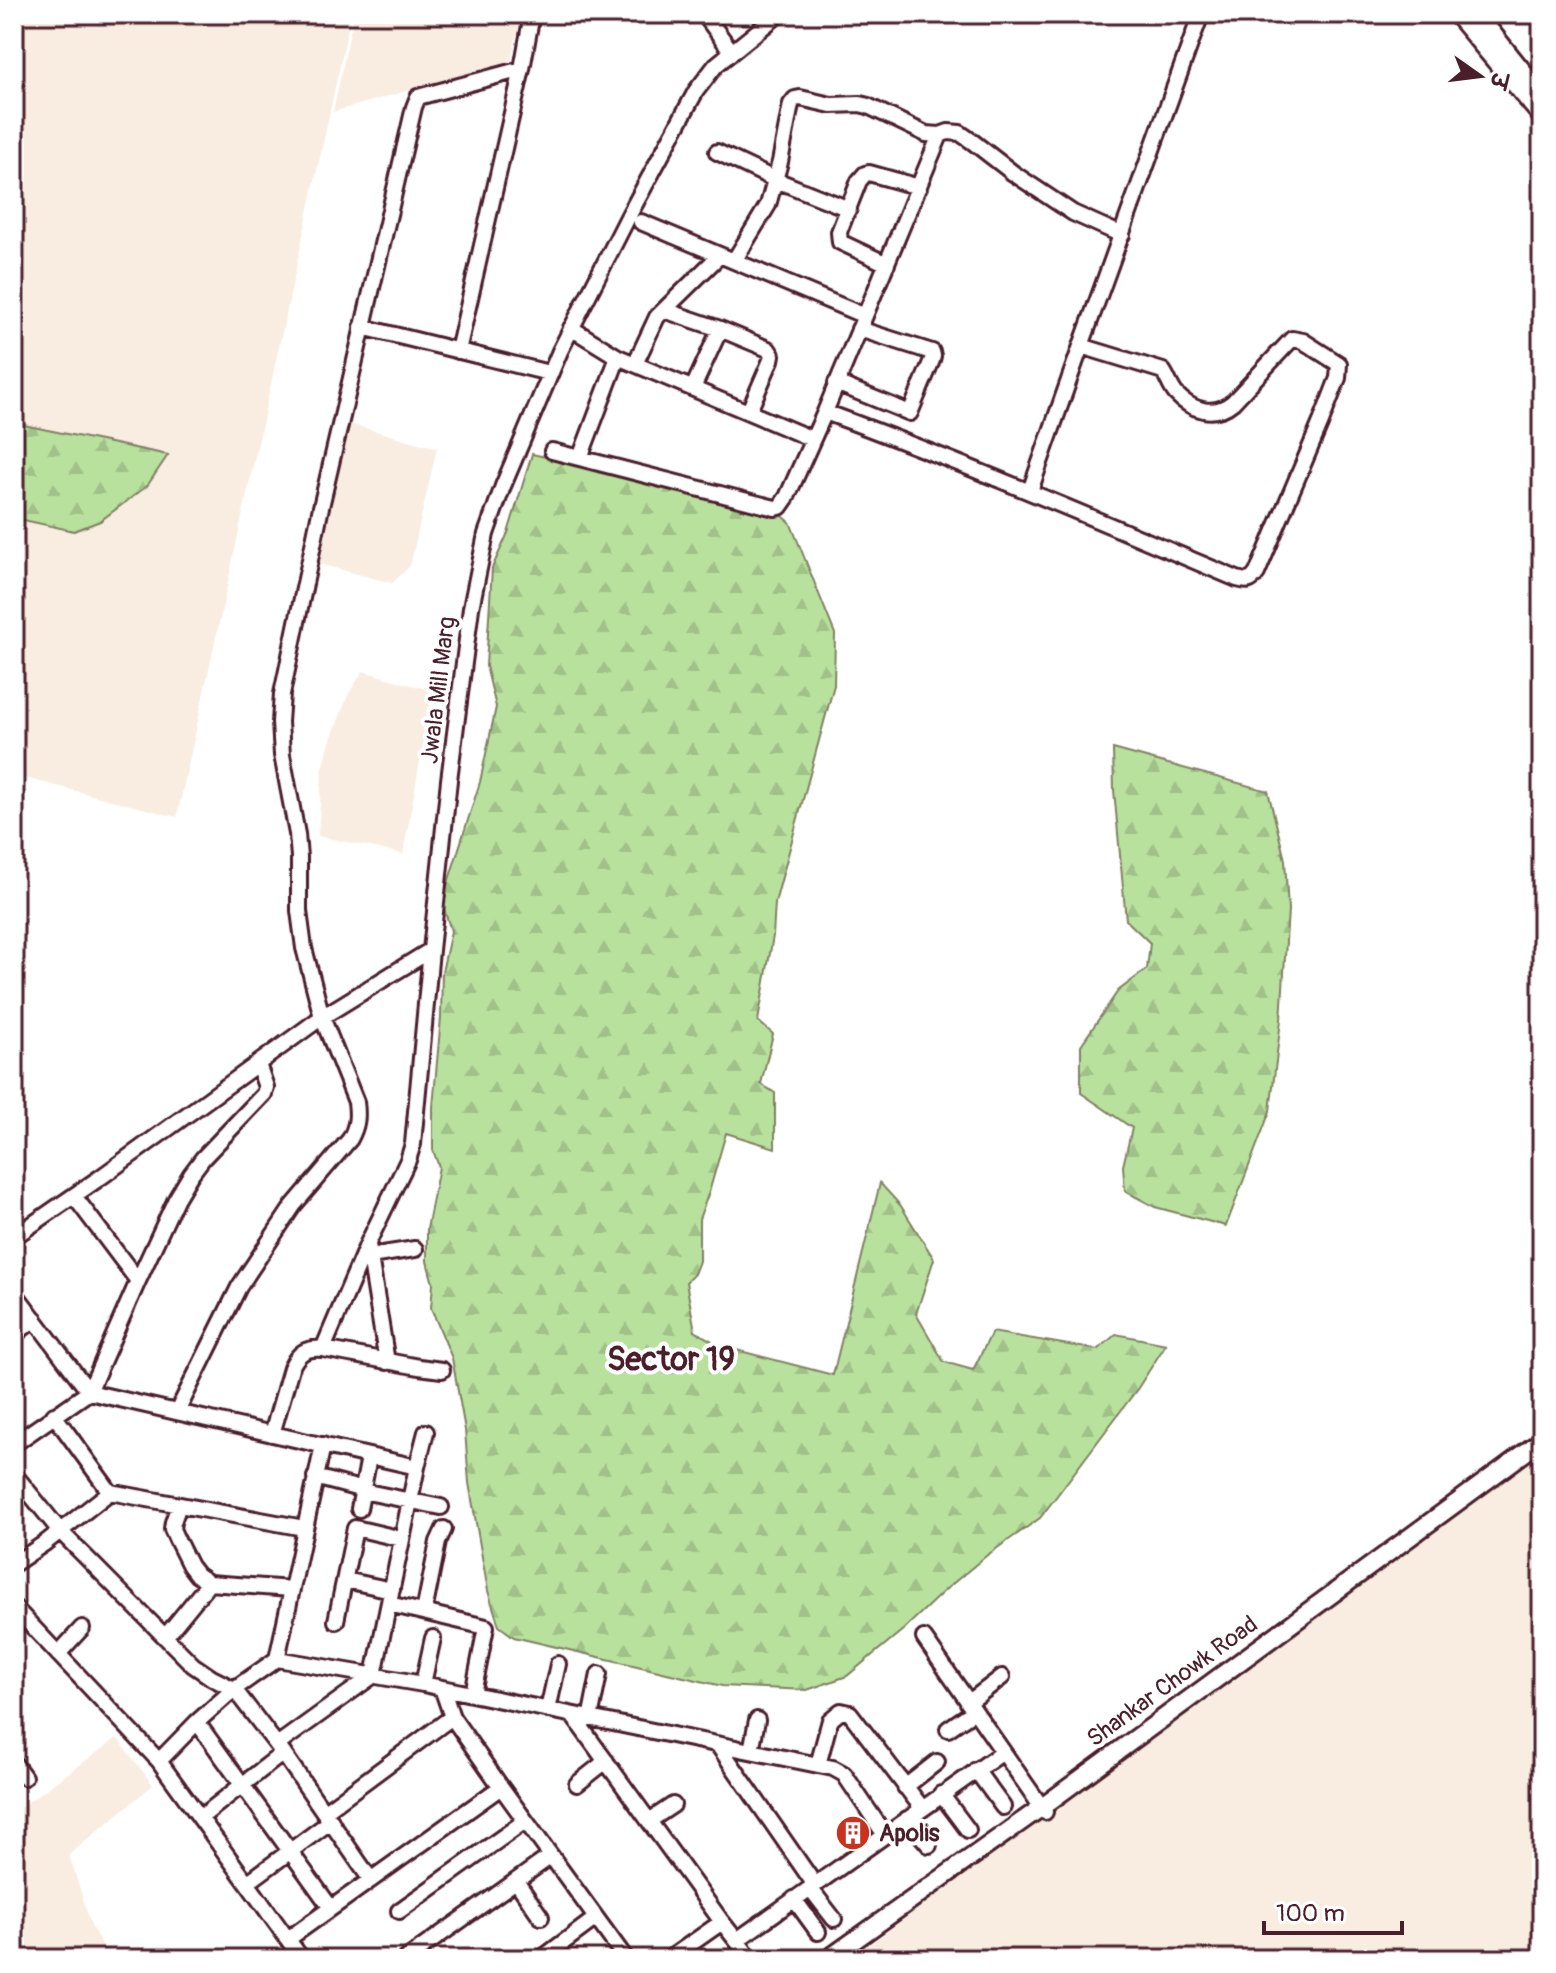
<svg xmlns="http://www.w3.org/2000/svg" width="1556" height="1973" viewBox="0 0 1556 1973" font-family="Pangolin,'Playpen Sans Deva',sans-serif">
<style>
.built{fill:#f8ede0}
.forest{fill:url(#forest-firs);stroke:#818064;stroke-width:2}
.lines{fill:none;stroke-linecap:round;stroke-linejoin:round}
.minor-casing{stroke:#4a1f2b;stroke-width:20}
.major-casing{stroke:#4a1f2b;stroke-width:22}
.minor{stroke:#fff;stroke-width:14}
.major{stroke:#fff;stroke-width:16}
.labels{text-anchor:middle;stroke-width:8;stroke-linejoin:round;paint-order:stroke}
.street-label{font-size:24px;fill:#4a1f2b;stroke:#fff}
.poi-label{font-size:24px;font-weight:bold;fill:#4a1f2b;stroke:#fff;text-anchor:start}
.district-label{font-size:32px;font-weight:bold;fill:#4a1f2b;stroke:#fff}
</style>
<defs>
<pattern id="forest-firs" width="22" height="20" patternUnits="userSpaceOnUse" patternTransform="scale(2)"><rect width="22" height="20" fill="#b8e19e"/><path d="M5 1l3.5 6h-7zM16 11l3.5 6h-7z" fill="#a0c188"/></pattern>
</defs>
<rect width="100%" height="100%" fill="#fff"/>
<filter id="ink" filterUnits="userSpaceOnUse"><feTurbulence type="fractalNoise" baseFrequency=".0125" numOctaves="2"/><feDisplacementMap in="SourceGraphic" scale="16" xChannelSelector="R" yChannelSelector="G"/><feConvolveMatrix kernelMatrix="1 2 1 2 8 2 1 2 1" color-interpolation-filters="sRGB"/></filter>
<g filter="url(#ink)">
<path class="built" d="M14 14H351L177 817 14 775Z
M354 14H521L511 61 333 112Z
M350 424 437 448 410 566 392 583 319 564Z
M363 671 433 691 403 854 318 836 322 772 330 742 348 695Z
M1542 1452V1959H850L1187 1712Z
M117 1738 153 1785 69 1855 92 1928 111 1959H14V1812Z"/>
<path class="forest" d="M14 423 168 455 147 486 100 521 74 531 14 518Z
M532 454 659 482 778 512 790 522 835 634 834 685 775 903 773 936 758 1021 773 1034 761 1084 775 1093V1148L726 1133 710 1189 699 1219V1261L694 1274 686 1282 695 1331 721 1346 833 1375 880 1183 901 1206 934 1259 916 1314 944 1362 973 1370 992 1332 1098 1350 1116 1334 1166 1344 1138 1388 1040 1518 986 1556 945 1590 904 1629 847 1676 807 1690 722 1686 514 1637 499 1626 488 1591 469 1483 465 1430 452 1358 431 1308 433 1284 427 1261V1229L439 1167 433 1150V1107L441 1017 442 972 451 931 442 902 480 782 496 707 486 666 492 568 508 533Z
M1113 749 1268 791 1285 860 1288 910 1281 1020 1270 1111 1226 1226 1155 1207 1125 1191 1123 1166 1132 1128 1081 1093V1045L1118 991 1147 969 1150 943 1126 920 1114 790Z"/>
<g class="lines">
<g class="minor-casing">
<path id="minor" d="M704 14 732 52
M717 152 776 180 849 209
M641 222 865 316
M734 261 768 205 780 162 791 104 795 99 800 98 831 105 860 104 868 106 926 134 940 135 948 132 960 133 973 142 1013 173 1073 213 1122 235
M887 264 840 242 839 232 859 181 865 174 869 173 919 187
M664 310 719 256
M362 327 549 373
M571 328 618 357 812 439
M458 351 522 69 532 14
M635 364 657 317 664 310 720 329 768 349 772 355 771 360 749 411
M836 383 910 413 932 360 933 356 932 352 859 329
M693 388 720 329
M825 412C964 463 1100 521 1237 579 1247 582 1251 582 1257 573L1321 422 1338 378 1339 364 1303 341 1292 339 1233 402C1214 418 1191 410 1176 394 1170 387 1168 378 1163 371L1081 346
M552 451 775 508 780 507 787 497 825 412 940 135
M580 458 618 357
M1030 491 1081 346 1201 14
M74 1196 138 1281
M14 1237 101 1177 322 1017 431 950 449 780 471 608 486 534 503 486 560 351 628 217 696 91 716 65 779 14
M368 1244 387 1362
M370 1256 415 1249
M14 1292 89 1392 417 1467
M14 1335 35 1319
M323 1349 368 1243 408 1160 413 1144 431 950
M177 1412 239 1287 293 1206 350 1139C357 1126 358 1117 356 1102L322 1017 304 948 299 911V857L297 834 282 755 280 722 282 694 321 507 414 107 418 97 522 69
M54 1415 110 1492
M272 1434 291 1368C298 1353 306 1347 323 1349L419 1367 442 1370
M14 1444 89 1392 138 1281 176 1199 191 1174 203 1158 264 1094 266 1087 258 1064
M14 1474 60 1531 193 1665 212 1678 234 1689 283 1753 371 1880
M315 1477 356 1488
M362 1491 441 1507
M179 1505 173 1522 172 1529 176 1538 190 1566 197 1575 209 1583 291 1589
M359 1509 369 1457
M14 1564 45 1543 110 1492 304 1528
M345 1580 392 1590
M389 1604 486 1627 473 1694
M14 1607 159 1761 302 1959
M424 1612 438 1542 444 1529
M336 1621 355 1528 402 1539
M165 1637 209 1583
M924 1638 1045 1812
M58 1654 82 1628
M277 1659 323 1445
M423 1684 433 1638
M442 1688 452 1717 501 1787 626 1959
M968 1703 1002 1677
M548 1710 558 1664
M573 1716 722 1922 751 1959
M590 1719 599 1674
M197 1722 331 1908
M948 1729 974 1711
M277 1745 374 1675 417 1467 426 1432
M718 1745 815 1885
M751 1751 757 1720
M159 1761 197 1722 234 1689 277 1659 423 1684 833 1768 844 1774 885 1835
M14 1763 24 1777
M818 1765 830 1720 841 1711 850 1713 922 1808
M976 1770 1003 1807
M577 1784 606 1761
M905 1787 937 1762
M941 1794 968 1830
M325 1811 452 1717
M200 1818 283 1753
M907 1819 929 1845
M649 1821 673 1805
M516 1881 541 1917
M247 1883 331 1821
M810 1888 834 1919
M794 1899 818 1932
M399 1911 525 1821
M288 1939 501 1787
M737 1940 1003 1752
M406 1959 551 1856
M541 1959 596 1918
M669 1959 722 1922"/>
</g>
<g class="major-casing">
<path id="major" d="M1456 14 1542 117
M1477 14 1542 95
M828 1959 1042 1807 1542 1440"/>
</g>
<use href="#minor" class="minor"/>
<use href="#major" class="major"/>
</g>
</g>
<defs>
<g id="building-disc" transform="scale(1.8)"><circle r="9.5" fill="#c8321e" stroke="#fff"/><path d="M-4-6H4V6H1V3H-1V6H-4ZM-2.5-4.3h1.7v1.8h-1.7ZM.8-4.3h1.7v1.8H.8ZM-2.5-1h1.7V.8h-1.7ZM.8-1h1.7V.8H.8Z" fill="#fff"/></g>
</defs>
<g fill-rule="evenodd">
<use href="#building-disc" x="853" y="1833"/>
</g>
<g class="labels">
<g class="street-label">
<text transform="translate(438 690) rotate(-83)" y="8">Jwala Mill Marg</text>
<text transform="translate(1172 1681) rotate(-36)" y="8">Shankar Chowk Road</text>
</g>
<g class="poi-label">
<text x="879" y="1841">Apolis</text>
</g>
<g class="district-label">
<text x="671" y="1370">Sector 19</text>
</g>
</g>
<rect width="1556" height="1973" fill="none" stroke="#fff" stroke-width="48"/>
<rect x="24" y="24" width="1508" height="1925" fill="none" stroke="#4a1f2b" stroke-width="3" filter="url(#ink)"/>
<g transform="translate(1480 76) rotate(104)" stroke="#ffffff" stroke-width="6" paint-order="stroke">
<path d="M0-6L14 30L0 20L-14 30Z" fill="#4a1f2b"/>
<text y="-12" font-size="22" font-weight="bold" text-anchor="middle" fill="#4a1f2b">उ</text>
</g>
<path d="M1264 1921v12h138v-12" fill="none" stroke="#4a1f2b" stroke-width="4"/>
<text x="1276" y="1921" font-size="24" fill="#4a1f2b" stroke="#ffffff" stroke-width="6" paint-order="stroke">100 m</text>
</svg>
